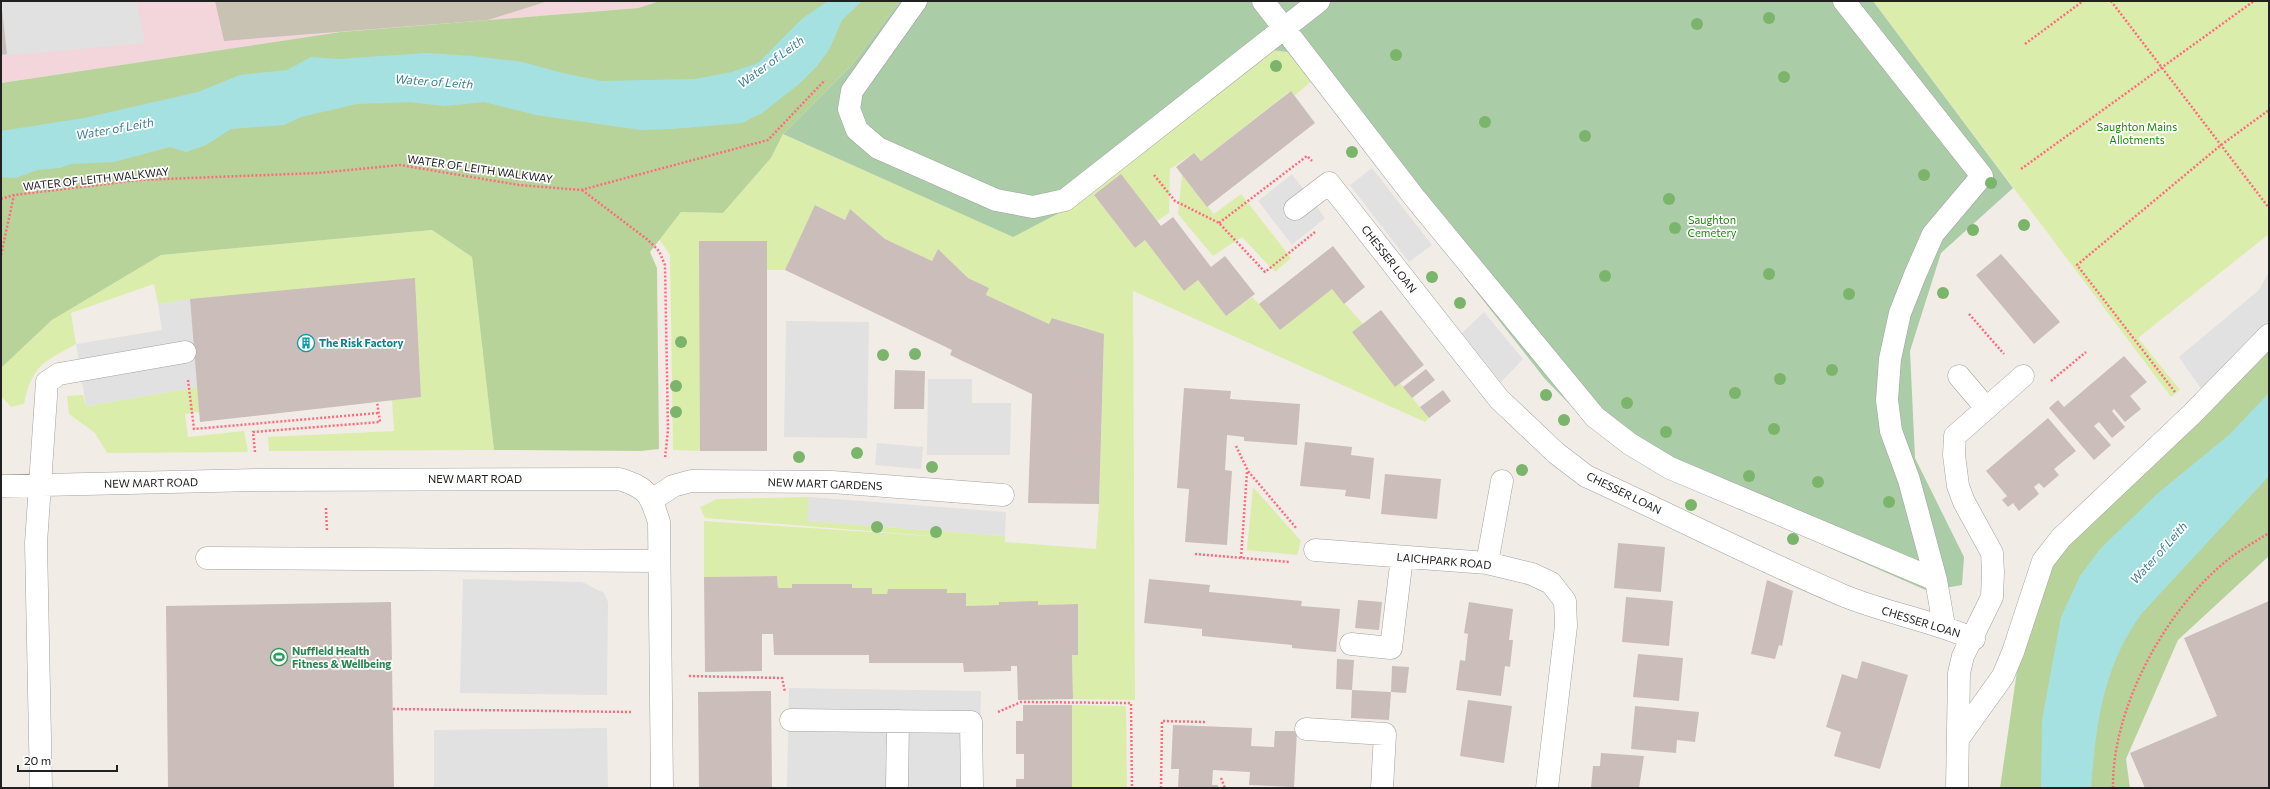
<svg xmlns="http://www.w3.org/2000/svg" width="2270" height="789" viewBox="0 0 2270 789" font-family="Commissioner,sans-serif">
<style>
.commercial{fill:#f3d6dc}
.construction{fill:#c7c2b2}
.grass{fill:#dbedab}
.forest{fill:#b8d39a}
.cemetery{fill:#aacca7}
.parking{fill:#e1e1e1}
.water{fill:#a6e1e1}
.building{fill:#cabdba}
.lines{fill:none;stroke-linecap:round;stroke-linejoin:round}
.minor-casing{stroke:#a2a2a2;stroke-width:23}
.path{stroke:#ff6b7e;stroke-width:2.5;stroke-dasharray:2 2;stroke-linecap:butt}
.minor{stroke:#fff;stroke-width:22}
.tree{fill:#7bb56b}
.labels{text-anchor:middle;stroke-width:3.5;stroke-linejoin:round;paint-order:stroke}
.park-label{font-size:11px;fill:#198806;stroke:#fff}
.street-label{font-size:11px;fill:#212121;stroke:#fff}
.culture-label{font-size:11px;font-weight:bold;fill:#0d838f;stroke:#fff;text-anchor:start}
.leisure-label{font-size:11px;font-weight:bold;fill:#27864d;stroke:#fff;text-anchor:start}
.water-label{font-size:12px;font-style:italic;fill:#3c7e96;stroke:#fff}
</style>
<rect width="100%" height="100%" fill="#f2ece7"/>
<path class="commercial" d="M1 1H660L638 8 341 32 1 83Z"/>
<path class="construction" d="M215 1H548L488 20 224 41Z"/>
<path class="grass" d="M1873 1H2269V234L2138 338 2180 390 2171 397Z
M1271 50 1288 52 1311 82 1294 96 1290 91 1201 161 1194 153 1170 169 1169 213 1157 221 1094 195 1135 248 1145 240 1184 291 1198 280 1226 316 1252 297 1259 304 1332 289 1363 324 1400 383 1429 418 1425 422 1133 291 1135 700 1073 699 1072 655H1078V604L1038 605V601L999 602V605L966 606V593H947V589H888L887 594H872V588H852L851 584H792V588H778L777 576 704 577V521L944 537 705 518 700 507 717 499 809 497 808 521 1005 536V542L1096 549 1099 504 1104 334 1053 318 1049 324 986 295 989 288 968 278 938 249 932 261 885 239 850 209 845 220 816 205 785 270H767L700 319V451L673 450 670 255 659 239 681 212 723 213 771 158 783 134 1013 237Z
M1182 175 1214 214 1241 194 1291 258 1275 272 1242 237 1213 256 1178 214Z
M432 230 472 257 494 450 269 451 268 437 394 431 392 400 421 397 415 279 158 304 154 284 71 313 76 344C44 362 32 365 24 404L11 407 1 396V368L52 320 161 255Z
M198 387 200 412 185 414 188 437 244 431 248 452 107 453 95 433 69 414 67 396 83 395 86 406Z
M1253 487 1301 541 1297 555 1247 550Z
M1072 705 1126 706 1127 788H1072Z"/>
<path class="forest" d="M660 1H900L852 65 783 134 771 158 723 213 681 212 650 252 657 268 659 449 641 451 494 450 472 257 432 230 161 255 52 320 1 368V83L341 32 638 8Z
M2269 341V556L2178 640 2126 759 2130 788H2000L2025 616 2060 551Z"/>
<path class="cemetery" d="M900 1H1873L2013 188 1941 253 1910 351 1915 458 1964 557 1962 585 1928 591 1679 482 1588 423 1545 379 1288 52 1271 50 1057 214 1013 237 783 134 852 65Z"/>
<path class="parking" d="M1 1H137L145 43 1 56Z
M1372 168 1432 245 1409 262 1350 185Z
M1292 174 1325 218 1292 245 1258 201Z
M2269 272V321L2202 390 2179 357 2259 290Z
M190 299 198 387 86 406 76 344 162 330 158 304Z
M1484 312 1523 359 1501 382 1462 333Z
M786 321 869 322 867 438 784 437Z
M928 379H972V403H1011L1010 455H927Z
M877 443 923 447 921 469 875 465Z
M809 497 1006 512 1005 536 807 521Z
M463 579 582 582 604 593 608 602 607 695 460 693Z
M789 688 981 691 979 788H787Z
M607 728 608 788H434V730Z"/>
<path class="water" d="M828 1H862L842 20 829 50 817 66 799 84 762 113 742 123 672 129 641 130 536 115 484 102 444 106 410 102 357 104 301 117 284 125 231 129 206 145 186 152 170 147 114 162 71 164 60 168 37 170 16 178 1 177V131L84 118 198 92 240 75 287 70 311 57 338 59 426 53 472 56 523 62 558 72 601 81 695 79 732 72 758 63 803 18Z
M2269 393V476L2142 613C2103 666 2096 724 2091 788H2041L2042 720 2061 617 2080 576 2100 549 2157 494 2230 434Z"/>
<path class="building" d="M1 1 7 54 1 55Z
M1291 91 1315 123 1207 207 1176 167 1194 153 1201 161Z
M1121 174 1161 226 1173 217 1211 267 1225 256 1255 294 1226 316 1198 280 1184 291 1145 240 1135 248 1094 195Z
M815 205 845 220 850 209 885 239 932 261 938 249 968 278 989 288 986 295 1049 324 1052 318 1104 334 1099 504 1028 503 1032 394 950 355 952 350 785 270Z
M699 241H767V451H700Z
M1333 246 1365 287 1344 304 1332 289 1280 330 1259 304Z
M2001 254 2060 322 2034 344 1976 275Z
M415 278 421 397 200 422 190 299Z
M1381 310 1424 365 1395 387 1352 332Z
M2124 356 2147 382 2130 396 2141 409 2125 422 2114 409 2112 411 2125 427 2112 438 2099 422 2094 426 2111 445 2094 460 2049 408 2058 400 2064 407Z
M1426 369 1435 380 1412 398 1403 387Z
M895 370 925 371 924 409H894Z
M1184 388 1231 391 1230 399 1300 404 1297 445 1244 441V437L1227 435 1225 470 1232 471 1227 545 1185 542 1189 489 1177 488Z
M1443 390 1451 401 1429 418 1420 407Z
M2048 418 2076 451 2054 469 2059 475 2044 488 2039 483 2034 487 2039 494 2019 511 2013 503 2008 507 2002 500 2007 496 1986 471Z
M1305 442 1352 447 1351 455 1374 458 1370 499 1345 496 1346 490 1300 486Z
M1385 474 1441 479 1437 519 1381 514Z
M1618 543 1665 547 1661 592 1614 588Z
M777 576 778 588H792V584H852V588H872V594H887L888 589H947V593H966V606L999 605V602L1038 601V605L1078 604V655H1072L1073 699 1018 700 1017 666H1011V671L964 672 963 663H869V655H774L773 634H762V671L705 672 704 577Z
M1149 579 1210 585 1209 592 1302 601 1301 606 1340 609 1336 652 1292 648V645L1202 636V629L1144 623Z
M1767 580 1793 591 1782 646 1779 645 1775 659 1751 654Z
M1626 597 1673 601 1669 646 1622 642Z
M1358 600 1382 602 1379 630 1355 628Z
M2269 601V788H2145L2130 753 2217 716 2184 638Z
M391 602 394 788H168L166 606Z
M1469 602 1513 609 1509 640H1513L1510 667 1505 666 1501 696 1456 690 1460 660 1465 661 1468 634 1464 633Z
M1638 654 1683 658 1679 701 1633 697Z
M1337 659 1354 660 1352 690 1336 689Z
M1862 661 1908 675 1880 769 1834 756 1841 732 1826 727 1842 674 1857 679Z
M1392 666 1409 667 1406 693 1391 692 1389 720 1351 718 1352 690 1391 692Z
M771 691 772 788H699L698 692Z
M1468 700 1512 706 1504 763 1460 756Z
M1023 705H1072V788H1016V779H1024V754H1016V721H1023Z
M1635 706 1699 712 1695 742 1677 740 1676 753 1631 749Z
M1173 725 1252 728 1251 746 1274 747 1275 731H1297L1294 787 1249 785 1250 772 1213 770 1212 785H1218V788H1178L1179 769H1171Z
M1601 753 1644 756 1639 788H1591L1593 766H1600Z"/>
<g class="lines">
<g class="minor-casing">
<path id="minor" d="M916 1 852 91 849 109 857 130 878 148 996 200 1033 207 1065 200 1319 1
M1263 1 1414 197 1595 417 1630 444 1670 468 1936 580 1944 626
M1844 1 1982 176 1933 234 1915 275 1900 313 1890 359 1887 400 1891 431 1909 480 1936 580
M1295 209 1329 183 1499 399 1556 453 1586 476C1671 515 1755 558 1842 595 1885 613 1931 620 1974 639
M1959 376 1986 408
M1 486 259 480 619 479C648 488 650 494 659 522L662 788
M652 500 673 486 691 481 832 482 1003 495
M1315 550 1487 563 1532 574 1551 583 1565 601 1566 626 1547 788
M207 558 659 561
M1487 563 1502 481
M1351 644 1391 648 1402 557
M791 720 971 722 972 788
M1306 729 1385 734 1382 788
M1958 739 2003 676 2013 652 2043 561 2061 538 2192 414 2269 335
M41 788 36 543 47 382 59 374 185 352
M897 788 898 721
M1957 788 1959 673 1963 656 1992 597 1993 572 1992 553 1964 502 1958 486 1954 455 1955 436 2023 376"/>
</g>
<path class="path" d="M2111 1 2269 208
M2025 44 2083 1
M2021 169 2254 1
M1154 175 1175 201 1219 223 1265 272 1315 232
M582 190 648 240 659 251 665 265 668 430 665 458
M1 199 14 195 139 180 318 173 400 165 519 185 581 190 768 140 825 80
M1219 223 1307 156 1312 161
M1 255 14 195
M1969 314 2004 354
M188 380 194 429 378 413
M2051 381 2086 352
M2175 392 2077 265 2221 145 2269 110
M1236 446 1248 471 1297 529
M255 452 253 432 380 422 377 402
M326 508 327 531
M1195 554 1290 562
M1241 558 1247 472
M689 676 782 678 785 692
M393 709 632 712
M998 712 1021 702 1131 703 1132 788
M1221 778 1225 788
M1161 788 1162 721 1206 722
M2113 788C2112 706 2167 607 2230 558 2242 549 2256 541 2269 533"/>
<use href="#minor" class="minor"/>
</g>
<g class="tree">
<circle cx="1769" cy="18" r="6"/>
<circle cx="1697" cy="24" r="6"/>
<circle cx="1396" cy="55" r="6"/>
<circle cx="1276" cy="66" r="6"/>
<circle cx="1784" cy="77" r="6"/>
<circle cx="1485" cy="122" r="6"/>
<circle cx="1585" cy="136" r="6"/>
<circle cx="1352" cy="152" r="6"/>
<circle cx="1924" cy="175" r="6"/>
<circle cx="1991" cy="183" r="6"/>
<circle cx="1669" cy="199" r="6"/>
<circle cx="2024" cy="225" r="6"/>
<circle cx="1675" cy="228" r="6"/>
<circle cx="1973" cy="230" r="6"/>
<circle cx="1769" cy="274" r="6"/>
<circle cx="1605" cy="276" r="6"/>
<circle cx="1432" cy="277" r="6"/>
<circle cx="1943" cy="293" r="6"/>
<circle cx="1849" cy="294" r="6"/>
<circle cx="1460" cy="303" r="6"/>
<circle cx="681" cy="342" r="6"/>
<circle cx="915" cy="354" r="6"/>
<circle cx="883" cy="355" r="6"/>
<circle cx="1832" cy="370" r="6"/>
<circle cx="1780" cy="379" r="6"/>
<circle cx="676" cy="386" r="6"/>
<circle cx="1735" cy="393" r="6"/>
<circle cx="1546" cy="395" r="6"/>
<circle cx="1627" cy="403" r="6"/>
<circle cx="676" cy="412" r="6"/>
<circle cx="1564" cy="420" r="6"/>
<circle cx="1774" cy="429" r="6"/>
<circle cx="1666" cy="432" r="6"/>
<circle cx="857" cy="453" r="6"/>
<circle cx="799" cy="457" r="6"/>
<circle cx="932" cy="467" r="6"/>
<circle cx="1522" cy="470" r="6"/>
<circle cx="1749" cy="476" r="6"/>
<circle cx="1818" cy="482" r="6"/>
<circle cx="1889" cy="502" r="6"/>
<circle cx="1691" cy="505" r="6"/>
<circle cx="877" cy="527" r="6"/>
<circle cx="936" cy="532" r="6"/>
<circle cx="1793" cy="539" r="6"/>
</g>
<defs>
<g id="building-ring" transform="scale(0.9)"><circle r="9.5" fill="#fff" stroke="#0f9aa8" stroke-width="1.5"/><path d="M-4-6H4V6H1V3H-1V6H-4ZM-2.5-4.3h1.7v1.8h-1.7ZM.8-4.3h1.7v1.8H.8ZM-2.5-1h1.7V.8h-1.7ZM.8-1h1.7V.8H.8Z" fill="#0f9aa8"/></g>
<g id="stadium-ring" transform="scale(0.9)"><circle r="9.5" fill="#fff" stroke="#2e9e5b" stroke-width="1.5"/><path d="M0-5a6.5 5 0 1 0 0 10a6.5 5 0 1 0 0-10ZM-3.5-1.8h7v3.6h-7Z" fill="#2e9e5b"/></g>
</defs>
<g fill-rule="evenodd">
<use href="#building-ring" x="306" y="343"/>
<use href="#stadium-ring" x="279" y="657"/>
</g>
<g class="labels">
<g class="park-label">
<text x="2137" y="131">Saughton Mains<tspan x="2137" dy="13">Allotments</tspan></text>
<text x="1712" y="224">Saughton<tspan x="1712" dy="13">Cemetery</tspan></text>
</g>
<g class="street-label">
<text transform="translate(480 169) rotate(8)" y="4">WATER OF LEITH WALKWAY</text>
<text transform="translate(96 179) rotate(-6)" y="4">WATER OF LEITH WALKWAY</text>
<text transform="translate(1389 259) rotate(52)" y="4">CHESSER LOAN</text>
<text x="475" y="483">NEW MART ROAD</text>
<text transform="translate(151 483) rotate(-1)" y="4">NEW MART ROAD</text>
<text transform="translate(825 484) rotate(2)" y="4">NEW MART GARDENS</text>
<text transform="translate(1624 493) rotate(26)" y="4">CHESSER LOAN</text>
<text transform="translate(1444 561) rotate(5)" y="4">LAICHPARK ROAD</text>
<text transform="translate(1921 622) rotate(17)" y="4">CHESSER LOAN</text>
</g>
<g class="culture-label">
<text x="319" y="347">The Risk Factory</text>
</g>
<g class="leisure-label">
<text x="292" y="655">Nuffield Health<tspan x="292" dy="13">Fitness &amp; Wellbeing</tspan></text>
</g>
<g class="water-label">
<text transform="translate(771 62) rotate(-36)" y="4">Water of Leith</text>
<text transform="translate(434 82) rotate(4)" y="4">Water of Leith</text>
<text transform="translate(115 129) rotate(-10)" y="4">Water of Leith</text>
<text transform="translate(2159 553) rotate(-48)" y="4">Water of Leith</text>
</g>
</g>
<rect width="2270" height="789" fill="none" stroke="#212121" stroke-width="4"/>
<path d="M18 765v6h99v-6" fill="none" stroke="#212121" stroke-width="2"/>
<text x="24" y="765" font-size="12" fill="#212121" stroke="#ffffff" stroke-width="3" paint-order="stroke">20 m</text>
</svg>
